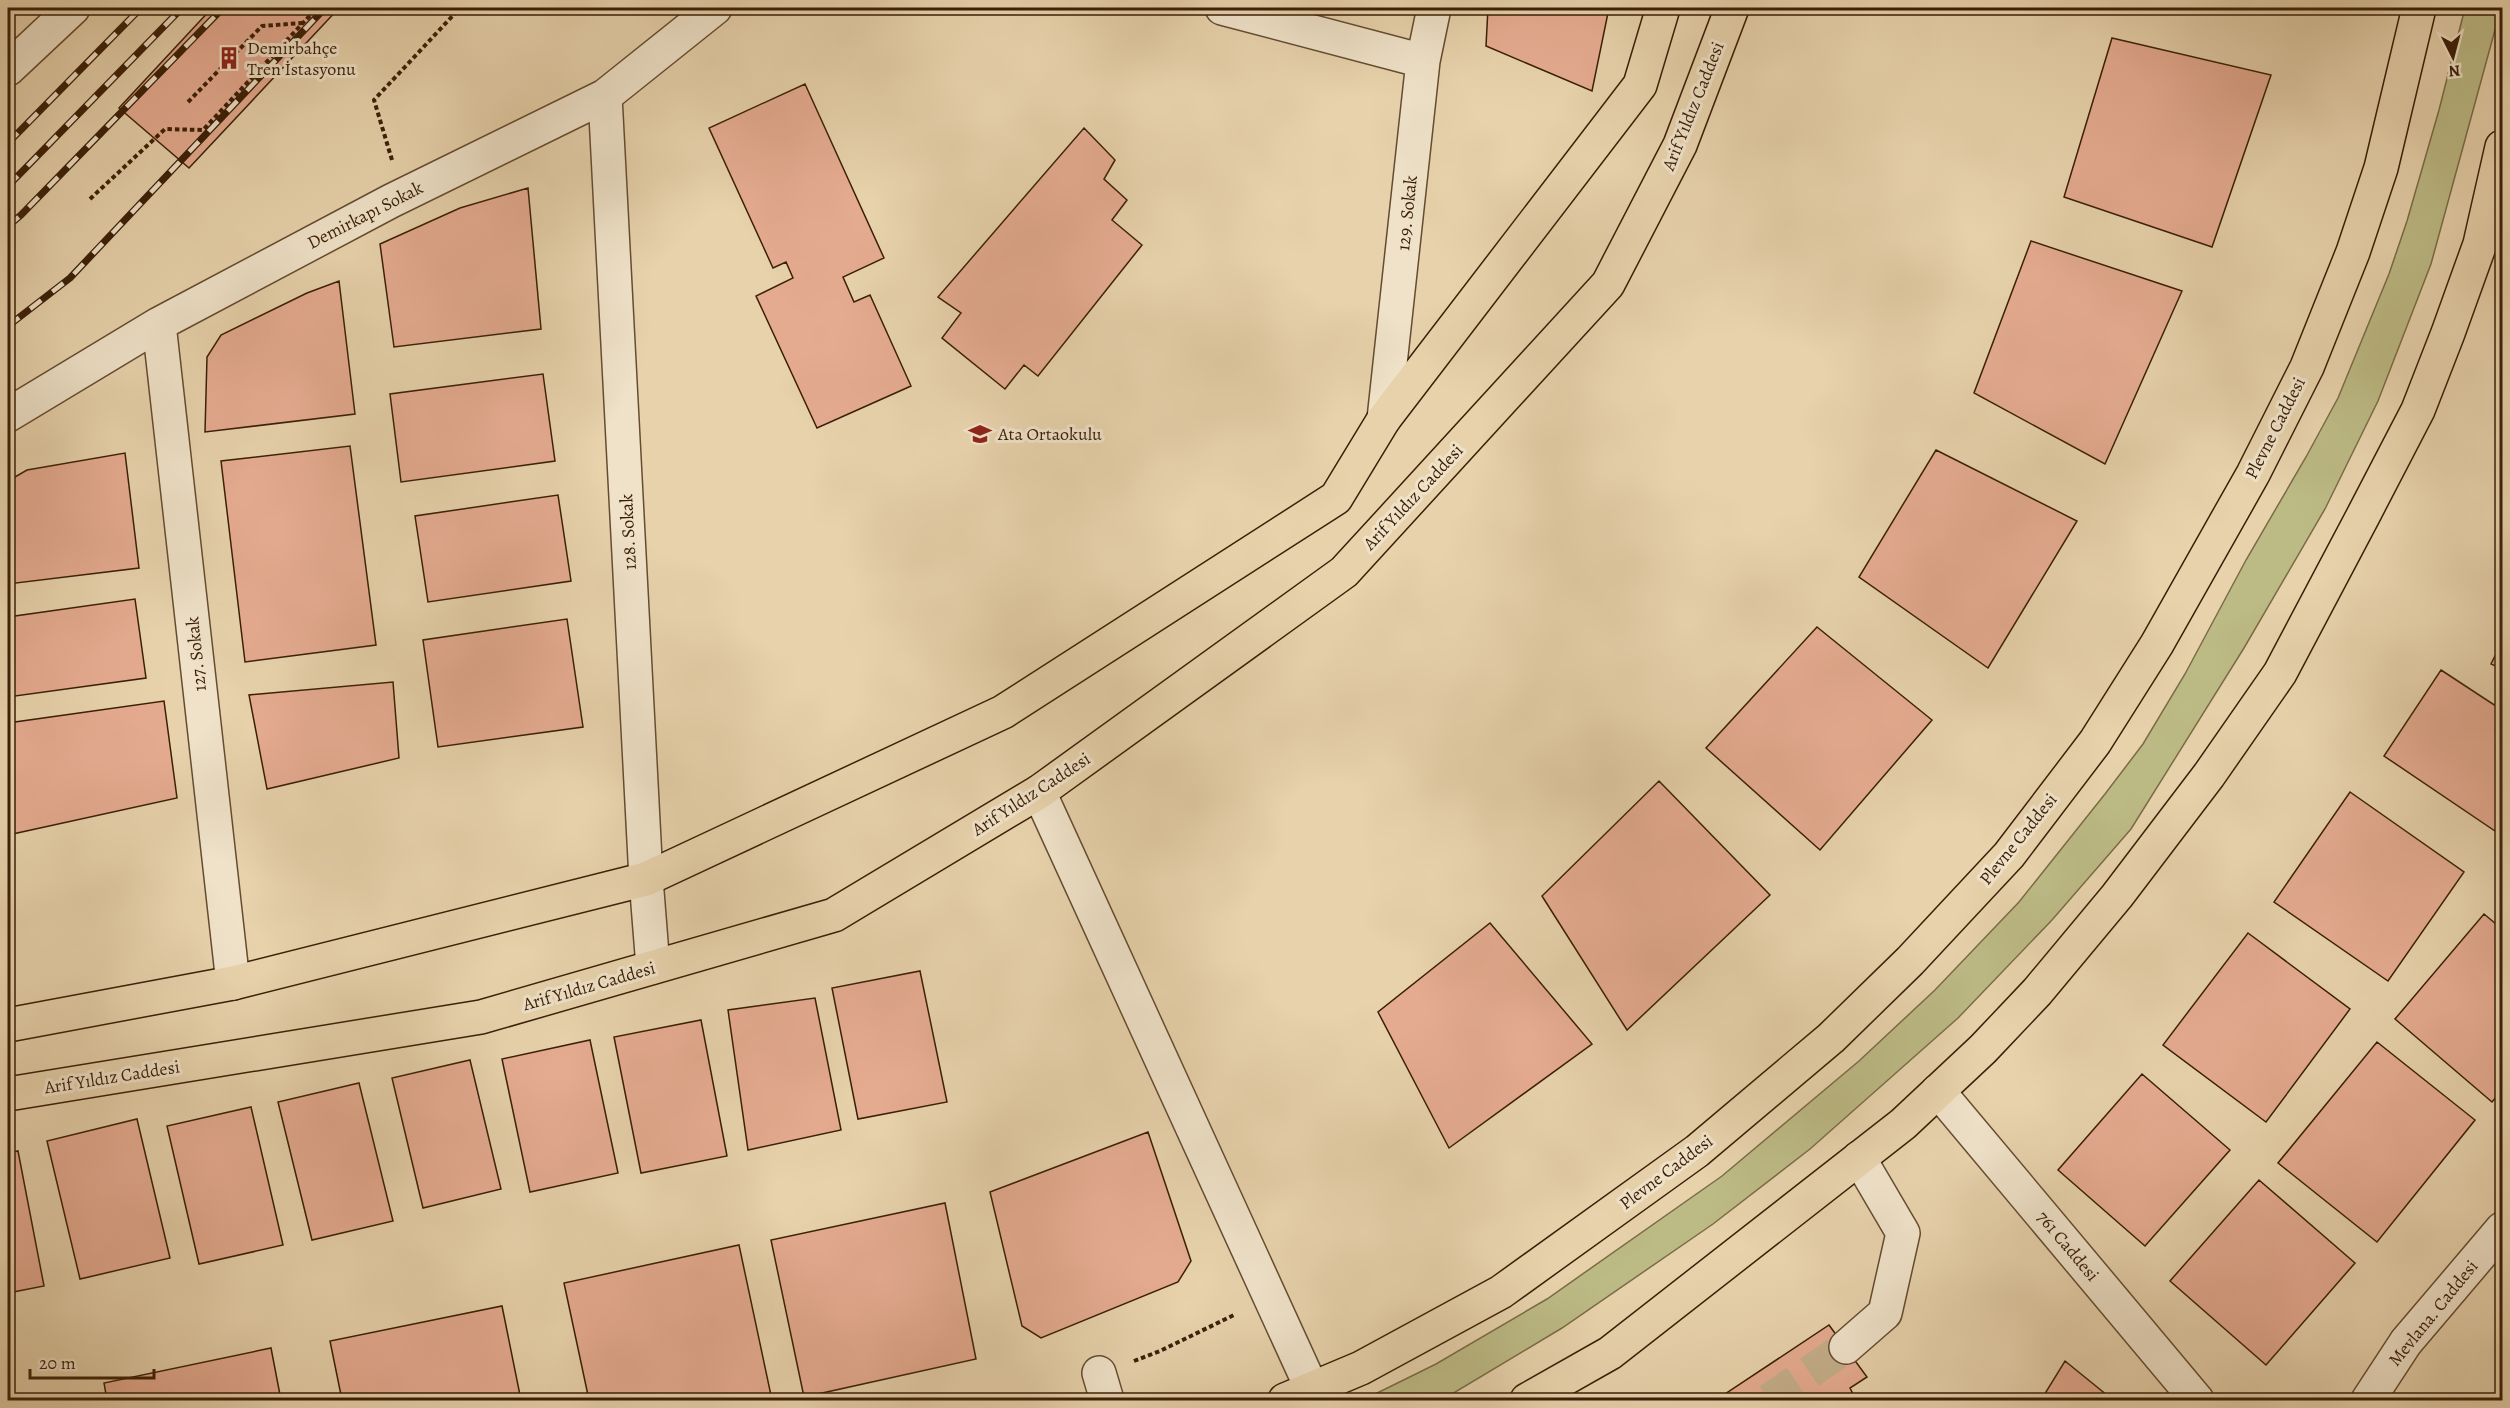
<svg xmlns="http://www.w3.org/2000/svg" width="2510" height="1408" viewBox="0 0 2510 1408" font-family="Alegreya,serif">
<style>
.green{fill:#bcba85;stroke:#7b6c46;stroke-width:1.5}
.building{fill:#e5ab91;stroke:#3a1f07;stroke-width:1.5}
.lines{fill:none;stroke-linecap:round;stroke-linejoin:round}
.minor-tunnel{stroke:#c4ae8b;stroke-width:33;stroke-dasharray:33 16;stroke-linecap:butt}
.minor-casing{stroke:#654c30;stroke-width:36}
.major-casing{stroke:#3a1f07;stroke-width:36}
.path{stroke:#3a1f07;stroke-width:4;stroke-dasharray:4.5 3;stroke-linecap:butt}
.minor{stroke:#efe2c9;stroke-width:33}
.major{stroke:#e7d2ac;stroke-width:33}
.rail-casing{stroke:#3a1f07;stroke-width:7}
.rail{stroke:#efe2c9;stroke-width:4.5;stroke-dasharray:14;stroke-linecap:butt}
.labels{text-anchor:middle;stroke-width:6;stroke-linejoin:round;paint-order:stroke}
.poi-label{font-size:18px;fill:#3a1f07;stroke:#efe2c9;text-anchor:start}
.street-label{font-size:18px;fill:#3a1f07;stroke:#efe2c9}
</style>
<rect width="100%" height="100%" fill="#e7d2ac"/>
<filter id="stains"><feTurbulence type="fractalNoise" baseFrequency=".00333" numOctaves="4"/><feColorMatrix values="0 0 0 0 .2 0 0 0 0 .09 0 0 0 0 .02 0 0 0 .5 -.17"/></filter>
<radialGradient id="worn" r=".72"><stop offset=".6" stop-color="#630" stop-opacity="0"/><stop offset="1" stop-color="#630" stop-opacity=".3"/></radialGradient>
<path class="green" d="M2465 8H2501L2431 264 2378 401 2325 509 2244 648 2131 829 2052 920 1958 1018 1810 1149 1713 1224 1562 1328 1442 1400H1363L1436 1364 1547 1299 1722 1176 1859 1061 1935 990 2019 902 2105 794 2143 744 2185 674 2246 560 2306 457 2338 398 2389 274 2407 221 2439 110Z"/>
<path class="building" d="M212 8H339L189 168 119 108Z
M1488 8H1609L1592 91 1486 46Z
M2112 38 2271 75 2212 247 2064 197Z
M805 84 884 258 843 277 854 302 870 295 911 386 817 428 756 296 793 278 786 262 773 268 709 128Z
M1084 128 1115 160 1104 179 1127 200 1112 220 1142 245 1038 376 1024 365 1005 389 942 338 961 313 938 297Z
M528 188 541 329 394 347 380 244 460 208Z
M2031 241 2182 291 2105 464 1974 393Z
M339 281 355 414 205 432 207 357 221 335 307 293Z
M543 374 555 461 401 482 390 394Z
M350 446 376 645 245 662 221 461Z
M1936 450 2077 521 1988 668 1859 577Z
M125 453 139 568 8 584V481L27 470Z
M558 495 571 581 428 602 415 516Z
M135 599 146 678 8 697V617Z
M567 619 583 727 438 747 423 640Z
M1817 627 1932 720 1820 850 1706 748Z
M2502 642V669L2491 664Z
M2441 670 2502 710V828L2498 833 2384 756Z
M393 682 399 758 267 789 249 695Z
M164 701 177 798 8 835V723Z
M1659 781 1770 895 1627 1030 1542 896Z
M2350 792 2464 872 2388 981 2274 902Z
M2484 914 2502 929V1090L2492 1102 2395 1019Z
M1490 923 1592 1044 1449 1148 1378 1012Z
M2248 933 2350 1009 2266 1122 2163 1045Z
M920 971 947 1102 858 1119 832 988Z
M815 998 841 1130 748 1150 728 1010Z
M701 1020 727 1156 641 1173 614 1037Z
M590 1040 618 1173 530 1192 502 1059Z
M2377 1042 2475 1120 2377 1242 2278 1163Z
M470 1060 501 1189 423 1208 392 1078Z
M2142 1074 2230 1150 2145 1246 2058 1170Z
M359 1083 393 1221 312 1240 278 1102Z
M251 1107 283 1245 199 1264 167 1126Z
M137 1119 170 1258 80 1279 47 1141Z
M1148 1132 1191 1261 1178 1282 1041 1338 1022 1326 990 1192Z
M18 1151 44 1286 8 1293V1153Z
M2259 1180 2355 1263 2266 1365 2170 1281Z
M945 1203 976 1359 804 1397 771 1240Z
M739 1245 772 1400H589L564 1283Z
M502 1306 521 1400H342L330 1341Z
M1829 1325 1867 1377 1850 1388 1856 1400H1716Z
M271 1348 281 1400H107L104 1383Z
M2065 1361 2113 1400H2041Z"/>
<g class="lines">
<path class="minor-tunnel" d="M1769 1400 1846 1347"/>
<g class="minor-casing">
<path id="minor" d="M1222 8 1423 61
M8 69 73 8
M605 96 646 879 653 967
M159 324 233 983
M8 415 159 324 391 201 605 96 715 8
M1384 419 1423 61 1434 8
M1039 792 1312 1389
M1938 1091 2197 1400
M1846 1347 1885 1313 1903 1233 1859 1158
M1099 1373 1107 1400
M2368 1400 2406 1342 2502 1229"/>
</g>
<g class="major-casing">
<path id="major" d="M8 1025 233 983 646 879 1003 712 1336 498 1384 419 1640 85 1663 8
M8 1094 481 1017 834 915 1039 792 1344 572 1608 284 1680 145 1732 8
M1285 1400 1361 1368 1501 1292 1697 1151 1831 1038 1910 961 2009 855 2095 742 2157 644 2253 474 2307 367 2353 252 2381 168 2419 8
M1527 1400 1610 1353 1903 1124 1983 1049 2037 992 2117 896 2209 775 2280 673 2364 514 2418 410 2448 333 2480 244 2502 147"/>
</g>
<path class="path" d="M188 102 262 26 302 23
M392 160 374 100 460 8
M90 199 165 129 203 130 317 8
M1134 1361 1160 1351 1236 1314"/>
<use href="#minor" class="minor"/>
<use href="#major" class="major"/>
<g class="rail-casing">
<path id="rail" d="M8 143 141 8
M8 186 182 8
M8 226 21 215 223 8
M8 326 70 278 325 8"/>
</g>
<use href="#rail" class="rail"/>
</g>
<defs>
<g id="building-bare" transform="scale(1.8)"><path d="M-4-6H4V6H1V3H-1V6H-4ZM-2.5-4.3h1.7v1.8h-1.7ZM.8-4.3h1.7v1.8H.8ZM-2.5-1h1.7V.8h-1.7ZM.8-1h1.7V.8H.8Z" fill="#8f2418" stroke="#efe2c9" stroke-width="2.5" paint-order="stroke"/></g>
<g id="school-bare" transform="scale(1.8)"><path d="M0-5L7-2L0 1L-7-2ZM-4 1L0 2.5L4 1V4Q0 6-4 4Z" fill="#8f2418" stroke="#efe2c9" stroke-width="2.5" paint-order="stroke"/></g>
</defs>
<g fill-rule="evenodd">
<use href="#building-bare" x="229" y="58"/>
<use href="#school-bare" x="980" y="434"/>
</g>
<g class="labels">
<g class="poi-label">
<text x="247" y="54">Demirbahçe<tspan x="247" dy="21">Tren İstasyonu</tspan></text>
<text x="998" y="440">Ata Ortaokulu</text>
</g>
<g class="street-label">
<text transform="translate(1693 106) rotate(-68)" y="6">Arif Yıldız Caddesi</text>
<text transform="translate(1407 213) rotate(-84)" y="6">129. Sokak</text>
<text transform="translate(365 215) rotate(-27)" y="6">Demirkapı Sokak</text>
<text transform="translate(2275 428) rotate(-63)" y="6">Plevne Caddesi</text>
<text transform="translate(1413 497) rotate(-47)" y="6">Arif Yıldız Caddesi</text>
<text transform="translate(628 532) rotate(-93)" y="6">128. Sokak</text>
<text transform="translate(196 654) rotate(-96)" y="6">127. Sokak</text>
<text transform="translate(1031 794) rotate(-33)" y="6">Arif Yıldız Caddesi</text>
<text transform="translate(2018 839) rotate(-51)" y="6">Plevne Caddesi</text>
<text transform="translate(589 986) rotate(-16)" y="6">Arif Yıldız Caddesi</text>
<text transform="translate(112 1077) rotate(-9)" y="6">Arif Yıldız Caddesi</text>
<text transform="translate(1666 1172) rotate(-37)" y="6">Plevne Caddesi</text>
<text transform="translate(2068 1246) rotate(50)" y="6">761 Caddesi</text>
<text transform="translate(2433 1313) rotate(-51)" y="6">Mevlana. Caddesi</text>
</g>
</g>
<rect width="2510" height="1408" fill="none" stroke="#e7d2ac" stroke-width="30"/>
<rect x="9" y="9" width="2492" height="1390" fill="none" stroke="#3a1f07" stroke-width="3"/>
<rect x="15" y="15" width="2480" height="1378" fill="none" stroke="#3a1f07" stroke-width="1.5"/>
<g transform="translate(2453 57) rotate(174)" stroke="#efe2c9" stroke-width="4.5" paint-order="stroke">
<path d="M0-4.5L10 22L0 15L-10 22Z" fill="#3a1f07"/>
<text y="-9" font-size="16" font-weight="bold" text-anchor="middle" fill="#3a1f07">N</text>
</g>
<path d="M30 1369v9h124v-9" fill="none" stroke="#3a1f07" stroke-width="3"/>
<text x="39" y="1369" font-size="18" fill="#3a1f07" stroke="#efe2c9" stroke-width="4.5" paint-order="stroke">20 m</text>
<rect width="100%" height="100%" filter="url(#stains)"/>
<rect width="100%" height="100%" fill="url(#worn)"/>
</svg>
